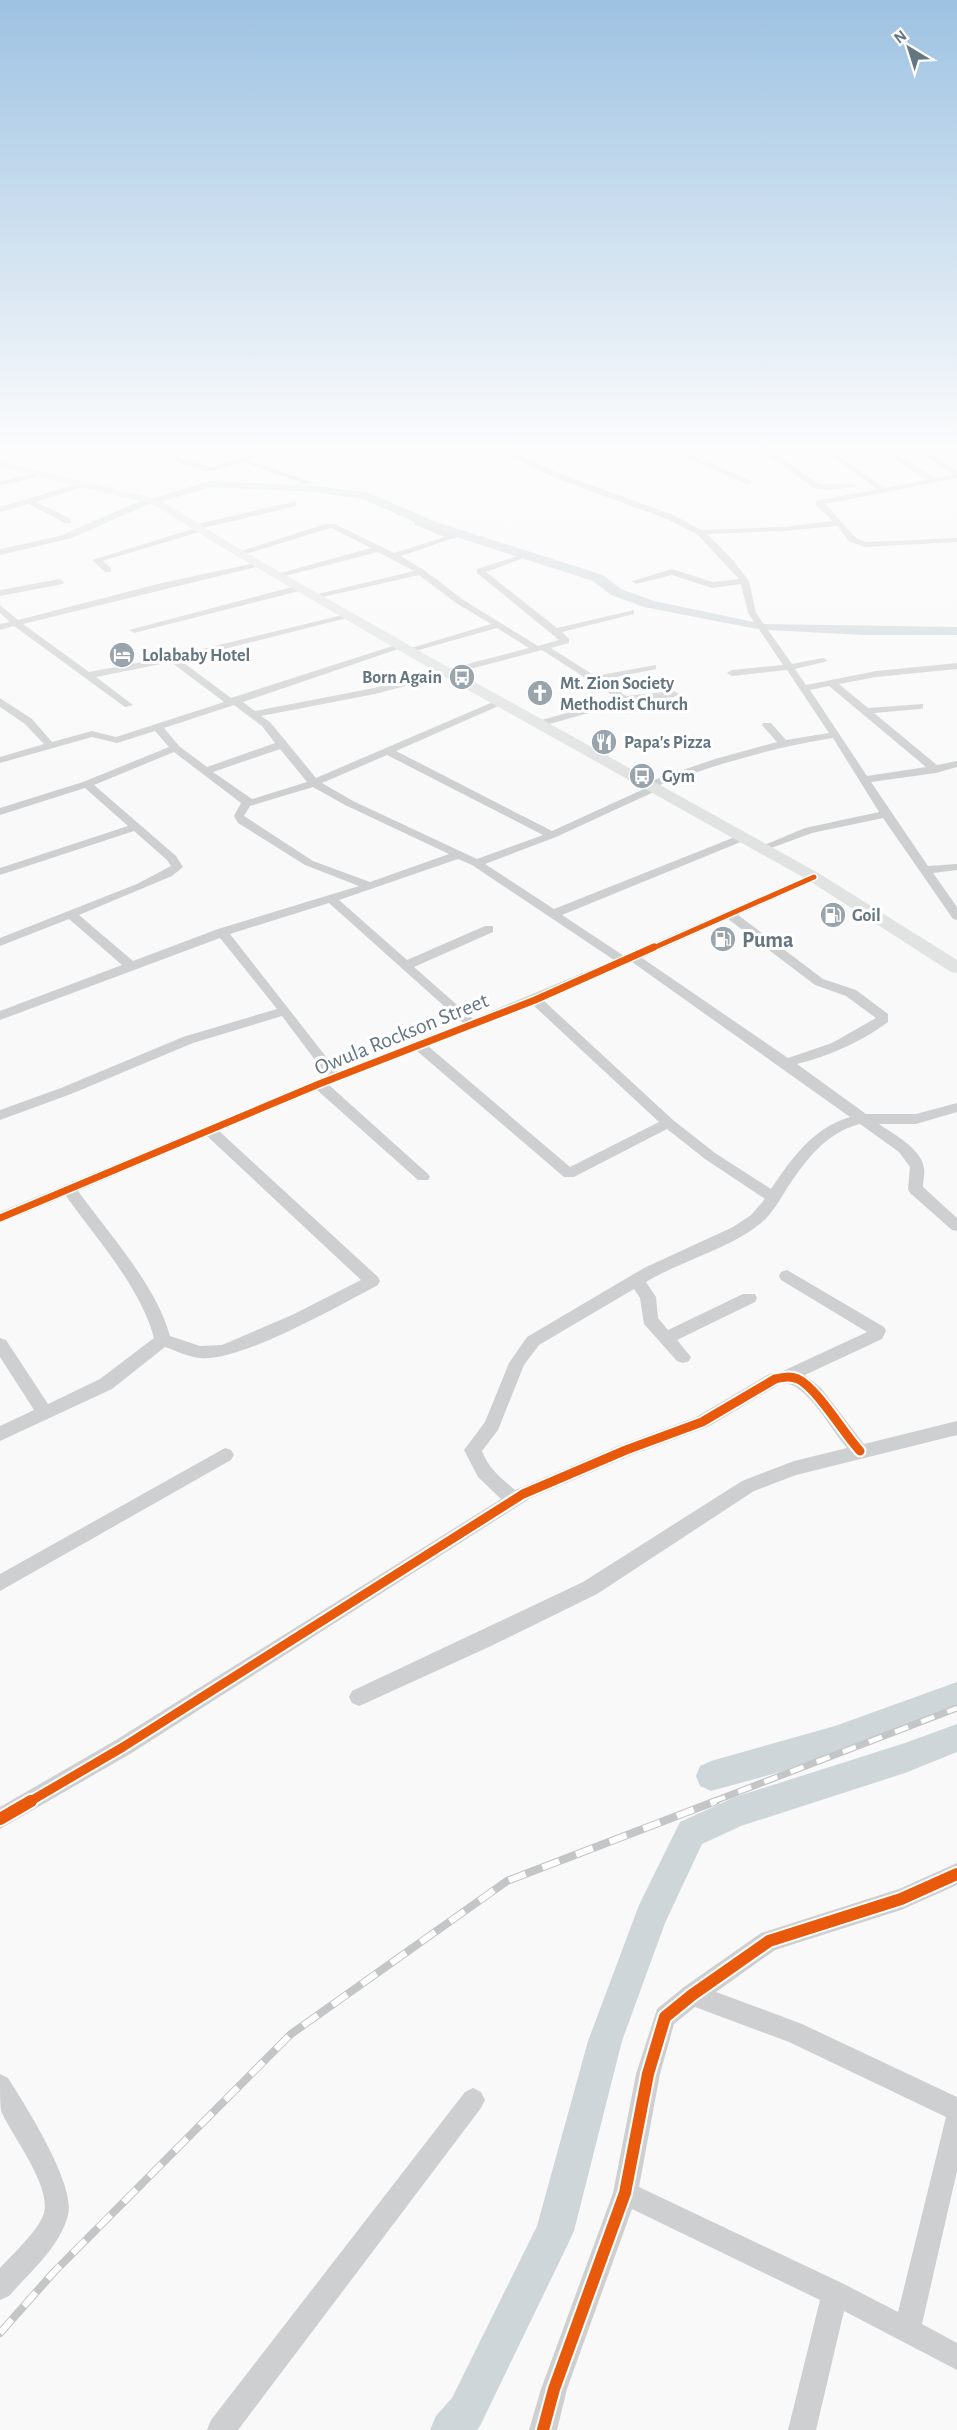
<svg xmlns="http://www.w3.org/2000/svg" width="957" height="2430" viewBox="0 0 957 2430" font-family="'Alegreya Sans',sans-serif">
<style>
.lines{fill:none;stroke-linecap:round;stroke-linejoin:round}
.river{fill:#ced6d9;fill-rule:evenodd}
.street{fill:#cecfd0;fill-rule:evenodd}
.secondary{fill:#e1e2e2;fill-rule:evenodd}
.rail-far1-casing{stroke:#c3c5c6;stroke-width:7}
.rail-casing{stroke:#c3c5c6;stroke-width:8}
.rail-far1{stroke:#fff;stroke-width:4.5;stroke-dasharray:14;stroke-linecap:butt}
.rail{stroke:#fff;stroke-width:6;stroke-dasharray:18;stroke-linecap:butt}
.cycleway-far3-casing{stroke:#fff;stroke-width:8}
.cycleway-far2-casing{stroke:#fff;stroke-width:10}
.cycleway-far1-casing{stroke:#fff;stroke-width:13}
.cycleway-casing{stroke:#fff;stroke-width:16}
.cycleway-far3{stroke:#e8590c;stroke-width:5}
.cycleway-far2{stroke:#e8590c;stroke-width:7}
.cycleway-far1{stroke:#e8590c;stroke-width:9}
.cycleway{stroke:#e8590c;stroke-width:12}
.labels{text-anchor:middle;stroke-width:6;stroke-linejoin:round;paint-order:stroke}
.far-poi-label{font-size:18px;font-weight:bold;fill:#657683;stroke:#fff;text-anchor:start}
.poi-label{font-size:22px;font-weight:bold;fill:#657683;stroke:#fff;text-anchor:start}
.street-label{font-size:22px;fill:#657683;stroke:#fff}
</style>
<rect width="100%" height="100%" fill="#f9f9f9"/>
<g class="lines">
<path class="river" d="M210 481 314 486 366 492 436 522 603 575 621 589 654 601 763 624 957 627V635H864L768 630 762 627 757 629 644 607 611 595 593 581 428 528 363 499 314 492 211 487 160 502 152 503 74 537 70 538 64 534 143 500 151 499Z
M957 1682V1710L866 1744 773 1774 711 1791 700 1786 696 1776 700 1766 711 1761 835 1726Z
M957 1724V1752L905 1773 741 1826 702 1844 665 1923 622 2041 574 2231 568 2244 480 2426 477 2430H430L436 2416 452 2398 537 2226 588 2041 639 1905 680 1822 735 1797 905 1743Z"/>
<path class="street" d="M222 445 262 449 298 445 264 453 249 460 312 482 305 484 242 462 211 471H203L173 460 177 458 211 467 256 452Z
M487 445H495L561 474 673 515 701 530 783 527 833 521 816 505V501L877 489 816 445H823L885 488 927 480 875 445H882L935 478 953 475 910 445H917L957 471V478L825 504 856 538 866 542 957 538V542L865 547 850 542 837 526 783 531 707 534 732 559 749 581 756 613 792 664 823 658 828 661 795 669 806 685 876 671 957 663V669L876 677 839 684 868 708 923 704V708L920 709 874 713 937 765 957 761V767L936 773 871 782 928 866 957 864V870L933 873 957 907V920L953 919 883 818 812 833 763 851 757 848 805 828 879 812 833 738C773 747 715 765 657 786L658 790 556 837 485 864 554 909 740 835H748V839L562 915 624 956 810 875H818V879L738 915 823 979 856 990 888 1014V1022C861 1042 829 1056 797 1064L866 1114H916L957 1103V1112L916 1124H879C893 1134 921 1148 924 1168 925 1174 923 1181 923 1187L957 1218V1231L952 1230 910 1193 908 1189 910 1167 899 1152 860 1124C826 1132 804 1162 786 1190 779 1201 772 1214 761 1223 731 1248 681 1261 646 1282L656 1297 658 1318 668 1330 743 1294H755L757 1298 755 1302 677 1340 691 1357 689 1361 683 1363 677 1361 644 1324 640 1298 634 1289 539 1345 524 1365 498 1430 482 1451C488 1468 502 1479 515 1490L620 1445 696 1417 769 1374 783 1371 867 1332 781 1280 779 1276 781 1272 787 1270 884 1327 886 1331 882 1339 805 1375 821 1388 864 1444 957 1421V1435L796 1475 754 1491 597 1594 491 1646 366 1703 359 1706 352 1703 349 1697 352 1691 583 1582 742 1481 794 1461 847 1448C831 1431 805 1378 780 1384L708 1427 632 1455 529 1499 130 1754 0 1829V1807L116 1740 501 1499 478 1477 464 1450 485 1422 509 1363 527 1337 644 1268 733 1227 751 1215 765 1199 705 1159 667 1129 574 1177H564L417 1051 329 1085 428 1174 430 1177 428 1180H418L317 1090 219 1131 378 1277 380 1281 378 1285C340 1305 239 1363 200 1358 189 1357 176 1351 165 1347L112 1389 0 1441V1426L34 1410 0 1357V1338L6 1340 48 1404 100 1379 154 1338C141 1288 96 1238 66 1196L0 1223V1212L327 1076 282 1016 193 1043 71 1094 0 1120V1110L61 1088 183 1037 277 1009 220 938 0 1020V1011L122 965 69 919 0 946V938L137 884 171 866 167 860 134 831 0 875V868L128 826 85 788 0 815V808L83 782 169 747 155 731 117 743 92 737 0 763V757L44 744 25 724 0 707V698L32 719 52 742 92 731 116 737 224 702 171 662 96 677 133 705 125 707 14 626 0 630V624L10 622 0 613V605L18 620 158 584 260 562 264 565 23 624 89 672 173 656 351 613V617L180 660 231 698 399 644 407 646 243 702 255 711 374 688 529 648 497 628 408 653V649L491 624 456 603 419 575 314 599V595L414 571 378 552 277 578V574L371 548 331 528 242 555 235 553 325 524H335L394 553 445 537 415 525 414 523 418 521 457 537 401 556 424 570 462 599 538 646 559 640 477 573V569L521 555V559L486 572 557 628 634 610V614L562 632 569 639V643L551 648 595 676 656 665V669L602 680 626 696 674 691 679 694 674 697 628 702 542 726H534V722L618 699 542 650 375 694 261 716 270 722 316 778 500 699 505 702 503 704 396 751 552 831 646 788 644 785 645 783 715 759 777 742 762 725 763 723H771L786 740 829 733 787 670 732 676 727 673 732 670 783 665 748 613 741 584 712 588 672 575 636 584 632 581 672 569 713 582 739 579 697 534 667 519 555 478ZM829 686 926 767 867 776 810 690ZM234 705 262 726 275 743 207 767 179 746 164 728ZM280 749 307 782 252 799 213 772ZM174 752 241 803 234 816 238 823 305 865 359 886 218 929 133 961 79 915 172 876 183 867 176 856 94 785ZM387 755 543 835 477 859 353 801 322 783ZM313 787 345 805 449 854 370 882 313 861 244 816 250 806ZM458 859 472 865 614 960 473 1019 414 967 493 932V926H485L407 960 339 900ZM329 903 463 1023 338 1072 230 934ZM728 919 815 985 846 996 876 1018 832 1043 788 1058 642 958ZM632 962 850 1117C813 1128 792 1158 771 1189L715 1153 673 1120 544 1001ZM533 1005 659 1122 570 1167 428 1046ZM207 1136 361 1280 292 1315 222 1345 200 1346 170 1336C156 1285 109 1234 78 1191Z
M686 445H696L681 451 754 482 747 484 670 451Z
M754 445H762L819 484H853L857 486 828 490 814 488Z
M41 471H44V475L0 486V482Z
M81 483 88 485 36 502 71 519V523H65L29 504 0 512V507Z
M293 502H296V506L203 528V531L102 561 111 568V572H105L92 560 193 529V525Z
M69 534 73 536 72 538 0 555V549Z
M60 579 64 582 63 584 0 596V590Z
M300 585 303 586V590L134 633 129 630Z
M225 1448 231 1450 234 1455 231 1460 0 1591V1574Z
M957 1863V1885L901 1910 775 1950 716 1992 802 2024 957 2097V2171L922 2324 957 2343V2370L844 2311 816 2430H788L820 2300 632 2209 567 2389 557 2430H529L541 2389 613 2193 636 2074 657 2009 684 1987 761 1933 899 1889ZM695 2007 789 2042 946 2117 898 2312 844 2284 639 2187 660 2074 674 2024Z
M0 2074 8 2078C25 2105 76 2184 68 2215 60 2247 30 2272 9 2296L0 2300V2268C12 2255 39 2230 44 2213 51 2185 12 2136 1 2111 0 2101 0 2085 0 2074Z
M473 2088 481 2092 485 2100 481 2108 238 2430H207L211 2420 465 2092Z"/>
<path class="secondary" d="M0 461 160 500 243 551 453 670 820 874 957 960V973L951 972 808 880 443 676 235 555 152 504 0 467Z"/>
<g class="rail-far1-casing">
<path id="rail-far1" d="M712 1802 957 1708"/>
</g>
<g class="rail-casing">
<path id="rail" d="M0 2333 54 2272 291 2034 507 1881 716 1801"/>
</g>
<use href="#rail-far1" class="rail-far1"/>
<use href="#rail" class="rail"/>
<g class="cycleway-far3-casing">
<path id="cycleway-far3" d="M651 949 814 877"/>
</g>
<g class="cycleway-far2-casing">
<path id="cycleway-far2" d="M0 1218 319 1084 535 1000 654 947"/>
</g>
<g class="cycleway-far1-casing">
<path id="cycleway-far1" d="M29 1802 123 1747 523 1494 626 1450 702 1422 775 1379C784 1377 790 1376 798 1379 817 1388 844 1434 860 1451"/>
</g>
<g class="cycleway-casing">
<path id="cycleway" d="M0 1819 31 1801
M543 2430 554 2389 625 2193 648 2074 665 2017 692 1995 769 1941 901 1899 957 1874"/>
</g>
<use href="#cycleway-far3" class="cycleway-far3"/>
<use href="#cycleway-far2" class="cycleway-far2"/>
<use href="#cycleway-far1" class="cycleway-far1"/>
<use href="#cycleway" class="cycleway"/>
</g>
<linearGradient id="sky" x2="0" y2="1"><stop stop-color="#9dc2e2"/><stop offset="0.57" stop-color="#fcfcfc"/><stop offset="1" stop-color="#fcfcfc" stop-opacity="0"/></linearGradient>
<rect width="957" height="785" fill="url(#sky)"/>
<defs>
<g id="hotel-disc" transform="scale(1.35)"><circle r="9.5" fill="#99a4ac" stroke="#fff"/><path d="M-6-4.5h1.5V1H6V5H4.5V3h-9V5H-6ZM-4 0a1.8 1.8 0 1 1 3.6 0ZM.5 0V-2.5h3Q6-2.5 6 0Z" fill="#fff"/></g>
<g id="bus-disc" transform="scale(1.35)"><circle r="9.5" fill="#99a4ac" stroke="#fff"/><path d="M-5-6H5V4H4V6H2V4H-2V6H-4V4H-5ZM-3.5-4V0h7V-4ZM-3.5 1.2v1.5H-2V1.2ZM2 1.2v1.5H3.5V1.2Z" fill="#fff"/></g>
<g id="church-disc" transform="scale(1.35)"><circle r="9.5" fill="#99a4ac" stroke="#fff"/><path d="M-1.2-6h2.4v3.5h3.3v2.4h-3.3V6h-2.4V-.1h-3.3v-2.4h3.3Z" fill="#fff"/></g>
<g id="restaurant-disc" transform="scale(1.35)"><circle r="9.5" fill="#99a4ac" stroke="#fff"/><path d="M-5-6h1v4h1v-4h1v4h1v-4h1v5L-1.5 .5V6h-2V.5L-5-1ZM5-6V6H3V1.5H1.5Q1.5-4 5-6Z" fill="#fff"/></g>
<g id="fuel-disc" transform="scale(1.35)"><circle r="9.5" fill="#99a4ac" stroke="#fff"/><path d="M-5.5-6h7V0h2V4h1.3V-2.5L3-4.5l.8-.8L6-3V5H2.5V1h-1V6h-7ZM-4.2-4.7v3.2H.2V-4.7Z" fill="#fff"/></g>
</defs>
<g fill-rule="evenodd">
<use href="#hotel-disc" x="122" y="655"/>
<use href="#bus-disc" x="462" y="677"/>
<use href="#church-disc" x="540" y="693"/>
<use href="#restaurant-disc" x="604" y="742"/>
<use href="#bus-disc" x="642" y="776"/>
<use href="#fuel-disc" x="833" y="915"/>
<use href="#fuel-disc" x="723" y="939"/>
</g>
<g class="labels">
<g class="far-poi-label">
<text x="142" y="661">Lolababy Hotel</text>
<text x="442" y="683" text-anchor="end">Born Again</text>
<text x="560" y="689">Mt. Zion Society<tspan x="560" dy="21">Methodist Church</tspan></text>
<text x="624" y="748">Papa's Pizza</text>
<text x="662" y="782">Gym</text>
<text x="852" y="921">Goil</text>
</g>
<g class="poi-label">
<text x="742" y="947">Puma</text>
</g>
<g class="street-label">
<text transform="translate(401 1033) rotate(-22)" y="8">Owula Rockson Street</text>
</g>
</g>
<g transform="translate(909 48) rotate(322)" stroke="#ffffff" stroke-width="4.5" paint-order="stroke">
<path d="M0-4.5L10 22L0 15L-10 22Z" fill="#657683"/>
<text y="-9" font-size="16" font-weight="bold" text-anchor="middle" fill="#657683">N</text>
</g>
</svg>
